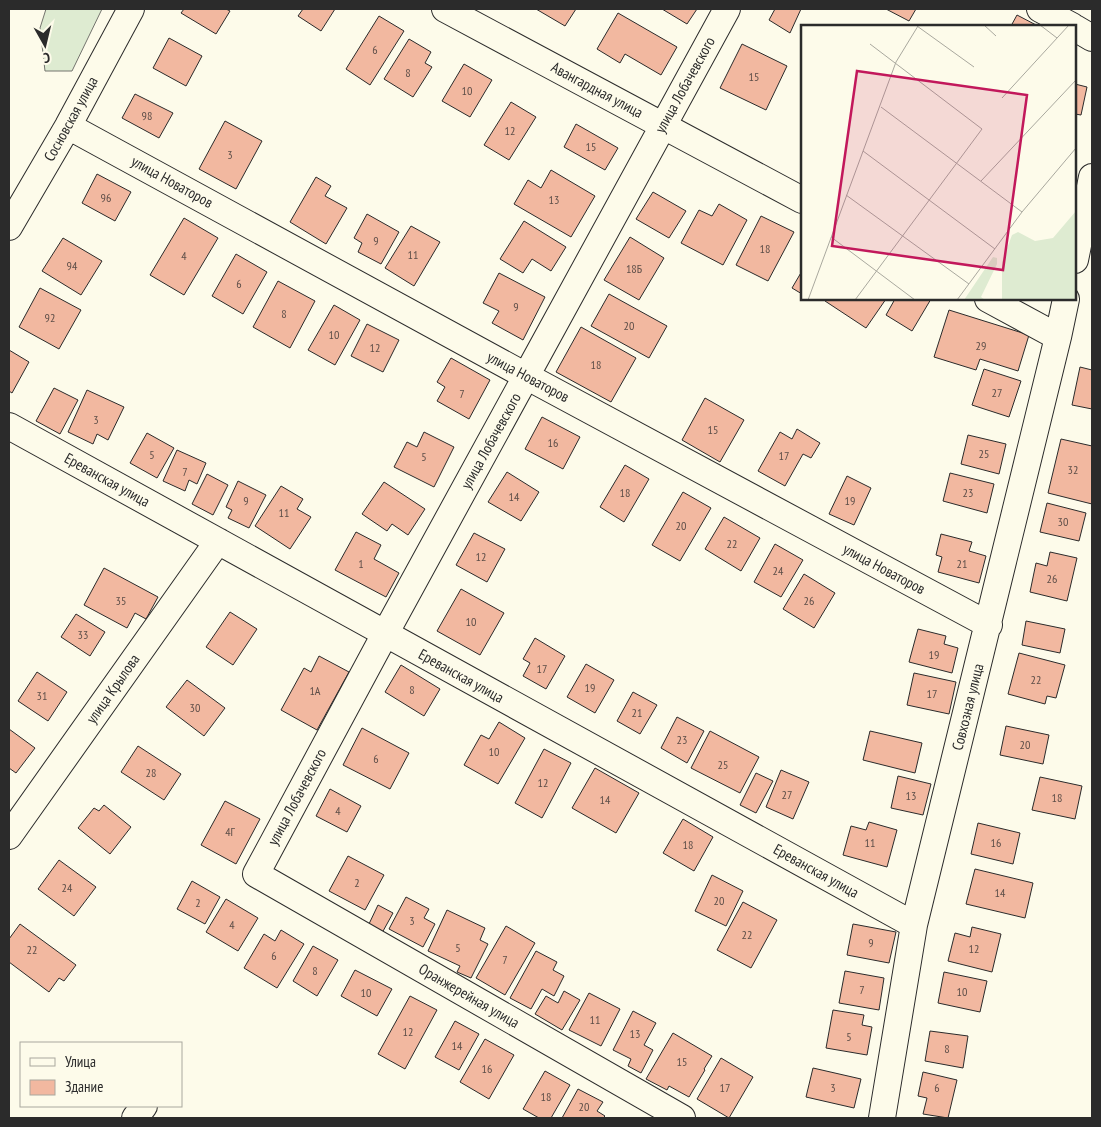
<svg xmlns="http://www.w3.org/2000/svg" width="1101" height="1127" font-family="'PT Sans Narrow',sans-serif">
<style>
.green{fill:#deebd1;stroke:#74746e}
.building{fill:#f2b8a0;stroke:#2b2b2b}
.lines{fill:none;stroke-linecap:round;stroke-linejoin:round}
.minor-casing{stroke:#2b2b2b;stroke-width:28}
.minor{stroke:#fdfbea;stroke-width:26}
.labels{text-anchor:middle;stroke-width:4;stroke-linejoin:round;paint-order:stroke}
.number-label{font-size:12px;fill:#5d4e48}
.street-label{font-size:15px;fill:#2b2b2b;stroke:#fdfbea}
.inset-road{fill:none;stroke:#a9a89e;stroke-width:1}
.view{fill:#c2185b;fill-opacity:0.15;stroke:#c2185b;stroke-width:2.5}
.inset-edge{fill:none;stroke:#2b2b2b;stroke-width:2.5}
</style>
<rect width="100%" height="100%" fill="#fdfbea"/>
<path class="green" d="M46,9H102L72,71H45L40,28Z"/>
<path class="building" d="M184,9H226L230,11L216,34L181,13Z
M303,9H335L321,31L298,16Z
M536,9H576L565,26Z
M662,9H697L687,24Z
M775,9H801L790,33L769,20Z
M886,9H916L909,21Z
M618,13L677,47L661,75L625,54L620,63L597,49Z
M1017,15L1038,26H1011Z
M379,16L404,31L370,85L346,69Z
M169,38L202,56L186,86L153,68Z
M409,39L431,52L425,63L432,67L413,97L384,79Z
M742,44L787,66L766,110L720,88Z
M464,64L492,80L470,117L442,101Z
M1075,84L1087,87L1081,115L1075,114Z
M135,94L173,113L159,138L122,118Z
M511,102L536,117L509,160L484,145Z
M225,121L262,141L236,189L199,169Z
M576,124L618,148L605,170L564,147Z
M551,170L595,196L571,237L514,204L528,180L541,188Z
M97,174L131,192L115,221L82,203Z
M316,177L331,186L325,196L347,208L326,244L290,222Z
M653,192L686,211L669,238L636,219Z
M719,204L747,220L723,265L681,243L699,210L712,216Z
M367,214L399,232L381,264L358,252L362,243L354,238Z
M761,216L794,232L768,281L736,265Z
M184,218L218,238L184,295L150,275Z
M524,221L566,247L551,271L532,259L523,273L500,259Z
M411,226L440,242L414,286L385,268Z
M630,237L664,258L639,300L604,280Z
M63,238L102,261L81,295L42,271Z
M236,254L267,272L243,314L212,296Z
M802,271V294L792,288Z
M499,273L545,297L523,340L492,323L499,311L483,303Z
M278,281L315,301L290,348L253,327Z
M40,288L81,310L59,349L19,327Z
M609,294L667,326L649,358L591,326Z
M827,299H886L866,328L825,301Z
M895,299H931L912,331L886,315Z
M334,305L360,320L335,365L308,350Z
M949,310L1029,335L1018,371L980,359L976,370L934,357Z
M367,324L399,340L383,372L351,356Z
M581,327L636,358L611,402L556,372Z
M9,350L29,362L12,393L9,391Z
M451,358L490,380L469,419L437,401L445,387L437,382Z
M1080,367L1092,370V409L1072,405Z
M984,369L1021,381L1009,417L972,405Z
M54,388L78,400L60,434L36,421Z
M87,390L124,407L108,440L97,434L93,444L68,432Z
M705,398L744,420L720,462L682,440Z
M542,417L580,437L563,469L525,449Z
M797,429L820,443L811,458L803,454L785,486L758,471L780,432L792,439Z
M424,432L454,447L434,487L394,467L407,442L417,447Z
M147,433L174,448L157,478L130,463Z
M968,435L1006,444L999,474L961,464Z
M1061,439L1092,446V504L1048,493Z
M177,450L206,463L197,484L189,480L185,491L163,481Z
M625,465L649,479L624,522L600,507Z
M507,472L539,492L521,521L488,502Z
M950,473L994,484L987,513L943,501Z
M207,474L228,485L213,515L192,504Z
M847,476L871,488L854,525L829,514Z
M238,481L266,495L249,528L228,518L232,510L226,507Z
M384,482L425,509L408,535L392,524L387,531L362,514Z
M281,486L303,499L297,509L311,517L290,549L255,526Z
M683,492L711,508L680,561L652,545Z
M1047,503L1086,513L1079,541L1040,532Z
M724,517L760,538L741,571L705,549Z
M356,532L381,545L374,559L399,573L386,597L335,570Z
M474,533L505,549L487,582L456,565Z
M941,534L972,542L969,551L986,556L979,583L938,572L942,557L936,555Z
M775,544L803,560L781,597L754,582Z
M1050,552L1077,558L1067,601L1030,592L1036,563L1047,566Z
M104,568L158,597L146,619L135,613L127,628L84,605Z
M804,574L835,593L814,628L783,609Z
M461,589L504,613L480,655L437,631Z
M230,612L257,629L233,665L206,647Z
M76,614L105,632L90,656L61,637Z
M1026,621L1065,629L1060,653L1022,645Z
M918,629L946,636L944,644L958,648L952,673L909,662Z
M535,638L565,656L546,689L523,676L530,663L523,659Z
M1019,653L1065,665L1056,698L1047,696L1045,704L1008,694Z
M319,656L349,672L317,730L281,710L304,668L311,672Z
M586,664L614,680L595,713L567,697Z
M401,665L440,689L424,716L385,692Z
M37,672L67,692L48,721L18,701Z
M914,673L956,682L949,714L907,705Z
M187,680L225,708L204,736L166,707Z
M633,692L657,705L640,734L617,721Z
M677,717L704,731L687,763L661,748Z
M499,722L525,738L498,784L464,765L481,735L489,739Z
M1006,726L1049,735L1043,764L1000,755Z
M362,728L409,753L390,789L343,765Z
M9,729L35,748L16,773L9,768Z
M710,731L759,757L740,793L691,768Z
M870,731L922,743L915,773L863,760Z
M138,746L181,774L164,800L121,772Z
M544,749L571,763L542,818L515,803Z
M595,768L639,793L616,833L572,808Z
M781,770L809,782L793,819L766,807Z
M756,773L773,781L756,813L740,805Z
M898,776L931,784L923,815L891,808Z
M1040,777L1082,786L1075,819L1032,810Z
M330,789L361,806L347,832L316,816Z
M225,801L260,819L236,864L201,845Z
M104,805L131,827L110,854L78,828L94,808L99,811Z
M683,819L713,837L694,871L663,853Z
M869,822L897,830L887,867L843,855L851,826L866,830Z
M978,823L1020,833L1013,864L971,854Z
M348,856L384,875L365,910L329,891Z
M59,860L96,887L74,916L38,889Z
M975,869L1033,883L1025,918L966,904Z
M712,875L743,891L726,926L695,911Z
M192,881L220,897L205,924L177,909Z
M406,897L429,909L424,918L435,924L423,947L389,929Z
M226,899L258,918L238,951L206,932Z
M743,902L777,920L751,968L717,950Z
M378,905L393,913L382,933L368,926Z
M447,910L485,928L480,940L488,944L471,978L457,972L460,966L428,951Z
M20,924L76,965L64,981L59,978L49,992L9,962V939Z
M853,924L896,932L889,963L847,955Z
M506,926L535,943L505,995L476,978Z
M972,927L1001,934L992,972L948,961L955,933L970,937Z
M281,930L304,944L277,988L244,968L264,934L275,941Z
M313,946L338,960L317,996L293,981Z
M536,951L557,962L553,970L564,976L554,996L542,989L531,1009L510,998Z
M355,970L392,989L377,1016L341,996Z
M845,971L884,978L879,1010L839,1003Z
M944,972L987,981L980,1012L938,1003Z
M564,991L580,1000L562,1030L535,1014L546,996L558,1003Z
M589,993L620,1009L601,1046L569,1030Z
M410,996L437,1010L405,1069L378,1054Z
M833,1010L864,1015L862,1025L872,1027L867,1055L826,1048Z
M633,1011L656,1023L644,1045L653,1050L641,1073L628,1066L631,1059L613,1050Z
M455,1021L479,1034L459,1070L435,1057Z
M930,1031L968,1036L963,1068L925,1061Z
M673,1033L712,1056L704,1069L705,1070L689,1097L669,1086L667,1090L646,1079Z
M485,1039L514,1055L489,1099L460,1082Z
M721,1058L753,1077L729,1118L697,1099Z
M813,1068L861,1079L854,1108L806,1097Z
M545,1071L570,1085L551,1118H539L523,1109Z
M923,1072L957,1080L948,1118L923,1114L927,1098L918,1096Z
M578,1089L603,1102L597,1111L605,1116L603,1118H562Z"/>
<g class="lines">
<g class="minor-casing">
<path id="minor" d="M445,9L802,200
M1040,9L1072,26
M1075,28L1092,38
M68,126L526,376L989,625
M9,227L68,126L131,9
M1075,260L1092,177
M988,299L1058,337
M9,426L914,925
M9,836L218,541
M135,1118L144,1106
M682,1118L256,874L385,634L727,9
M882,1118L914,925L1058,337L1066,299"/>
</g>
<use href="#minor" class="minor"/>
</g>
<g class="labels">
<g class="number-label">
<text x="375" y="54">6</text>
<text x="408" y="77">8</text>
<text x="754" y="81">15</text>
<text x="467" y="95">10</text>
<text x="147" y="120">98</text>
<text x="510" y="135">12</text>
<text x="591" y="151">15</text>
<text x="230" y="159">3</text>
<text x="106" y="202">96</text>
<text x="554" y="204">13</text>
<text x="376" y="245">9</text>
<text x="765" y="253">18</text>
<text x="413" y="259">11</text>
<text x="184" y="260">4</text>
<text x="72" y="270">94</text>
<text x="634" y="273">18Б</text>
<text x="239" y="288">6</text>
<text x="516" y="311">9</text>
<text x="284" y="318">8</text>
<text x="50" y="322">92</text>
<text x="629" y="330">20</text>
<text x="334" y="339">10</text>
<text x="981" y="350">29</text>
<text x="375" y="352">12</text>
<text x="596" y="369">18</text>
<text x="997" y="397">27</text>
<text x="462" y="398">7</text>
<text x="96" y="424">3</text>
<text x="713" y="434">15</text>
<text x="553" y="447">16</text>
<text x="984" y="458">25</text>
<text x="152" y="459">5</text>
<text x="784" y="460">17</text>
<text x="424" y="461">5</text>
<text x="1073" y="474">32</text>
<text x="185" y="476">7</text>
<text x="625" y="497">18</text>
<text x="968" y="497">23</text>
<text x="514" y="501">14</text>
<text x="246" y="505">9</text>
<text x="850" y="505">19</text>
<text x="284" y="517">11</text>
<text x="1063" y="526">30</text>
<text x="681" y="530">20</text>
<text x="732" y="548">22</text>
<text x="481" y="561">12</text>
<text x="361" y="568">1</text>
<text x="962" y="568">21</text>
<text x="778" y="575">24</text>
<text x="1052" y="583">26</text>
<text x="121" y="605">35</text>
<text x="809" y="605">26</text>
<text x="471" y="626">10</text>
<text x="83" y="639">33</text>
<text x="934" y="659">19</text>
<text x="542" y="673">17</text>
<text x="1036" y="684">22</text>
<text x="590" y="692">19</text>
<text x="412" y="694">8</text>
<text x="315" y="695">1А</text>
<text x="932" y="698">17</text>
<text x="42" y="700">31</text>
<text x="195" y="712">30</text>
<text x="637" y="717">21</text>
<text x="682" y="744">23</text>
<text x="1025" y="749">20</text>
<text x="494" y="756">10</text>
<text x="376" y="763">6</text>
<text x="723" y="769">25</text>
<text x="151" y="777">28</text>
<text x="543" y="787">12</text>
<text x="787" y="799">27</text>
<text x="911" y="800">13</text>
<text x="1057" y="802">18</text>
<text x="605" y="804">14</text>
<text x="338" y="815">4</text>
<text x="230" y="836">4Г</text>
<text x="870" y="847">11</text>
<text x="996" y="847">16</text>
<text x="688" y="849">18</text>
<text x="357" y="887">2</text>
<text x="67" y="892">24</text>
<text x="1000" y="897">14</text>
<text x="719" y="905">20</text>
<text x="198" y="907">2</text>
<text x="412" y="925">3</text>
<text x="232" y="929">4</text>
<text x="747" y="939">22</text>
<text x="871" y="947">9</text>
<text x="458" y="952">5</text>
<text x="974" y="953">12</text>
<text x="32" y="954">22</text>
<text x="274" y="960">6</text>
<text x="505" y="964">7</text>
<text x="315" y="975">8</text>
<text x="862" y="994">7</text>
<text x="962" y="996">10</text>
<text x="366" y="997">10</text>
<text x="595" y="1024">11</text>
<text x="408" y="1036">12</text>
<text x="635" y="1038">13</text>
<text x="849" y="1041">5</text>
<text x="457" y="1050">14</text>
<text x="947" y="1053">8</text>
<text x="682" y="1066">15</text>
<text x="487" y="1073">16</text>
<text x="725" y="1092">17</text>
<text x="833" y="1092">3</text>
<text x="937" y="1092">6</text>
<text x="546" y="1101">18</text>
<text x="584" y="1111">20</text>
</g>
<g class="street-label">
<text transform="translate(685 85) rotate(-61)" y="5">улица Лобачевского</text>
<text transform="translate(597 90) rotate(28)" y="5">Авангардная улица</text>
<text transform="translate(71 119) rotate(-61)" y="5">Сосновская улица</text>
<text transform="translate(172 182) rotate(29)" y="5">улица Новаторов</text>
<text transform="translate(528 377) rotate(28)" y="5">улица Новаторов</text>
<text transform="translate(491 441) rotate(-61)" y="5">улица Лобачевского</text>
<text transform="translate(107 480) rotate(29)" y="5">Ереванская улица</text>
<text transform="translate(884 569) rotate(28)" y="5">улица Новаторов</text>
<text transform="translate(461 676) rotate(29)" y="5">Ереванская улица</text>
<text transform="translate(113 689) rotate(-55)" y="5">улица Крылова</text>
<text transform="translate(968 707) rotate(-76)" y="5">Совхозная улица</text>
<text transform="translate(297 797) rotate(-62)" y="5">улица Лобачевского</text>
<text transform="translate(816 871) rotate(29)" y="5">Ереванская улица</text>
<text transform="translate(469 996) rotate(30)" y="5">Оранжерейная улица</text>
</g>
</g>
<g transform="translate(801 25)">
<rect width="275" height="275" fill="#fdfbea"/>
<path d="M275,186V275H201V237L211,210L217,207L234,216L252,213ZM192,232L196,233V239L180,272L184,275H163Z" fill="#deebd1"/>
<path class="inset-road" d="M183,0L195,11M239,0L256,13M116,1L173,42M201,73L268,0M80,82L221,187M62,126L194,224M180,156L275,55M45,170L168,259M30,212L114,275M7,275L95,37L117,1M54,275L181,104L69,19M156,275L221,187L275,123"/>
<path class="view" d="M56,46L226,70L202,245L31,221Z"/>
<rect width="275" height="275" class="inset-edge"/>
</g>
<rect width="1101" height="1127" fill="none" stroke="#2b2b2b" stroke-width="20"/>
<rect x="20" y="1042" width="162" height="65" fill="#fdfbea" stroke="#a9a89e"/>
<rect x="30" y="1058" width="25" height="8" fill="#fdfbea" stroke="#a9a89e"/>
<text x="65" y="1067" font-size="15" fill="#2b2b2b">Улица</text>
<rect x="30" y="1080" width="25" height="15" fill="#f2b8a0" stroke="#a9a89e"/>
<text x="65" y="1092" font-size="15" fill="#2b2b2b">Здание</text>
<g transform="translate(45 45) rotate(172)" stroke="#fdfbea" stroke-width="4" paint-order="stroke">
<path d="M0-4L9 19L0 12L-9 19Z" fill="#2b2b2b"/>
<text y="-8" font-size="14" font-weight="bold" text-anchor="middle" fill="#2b2b2b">С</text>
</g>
</svg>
